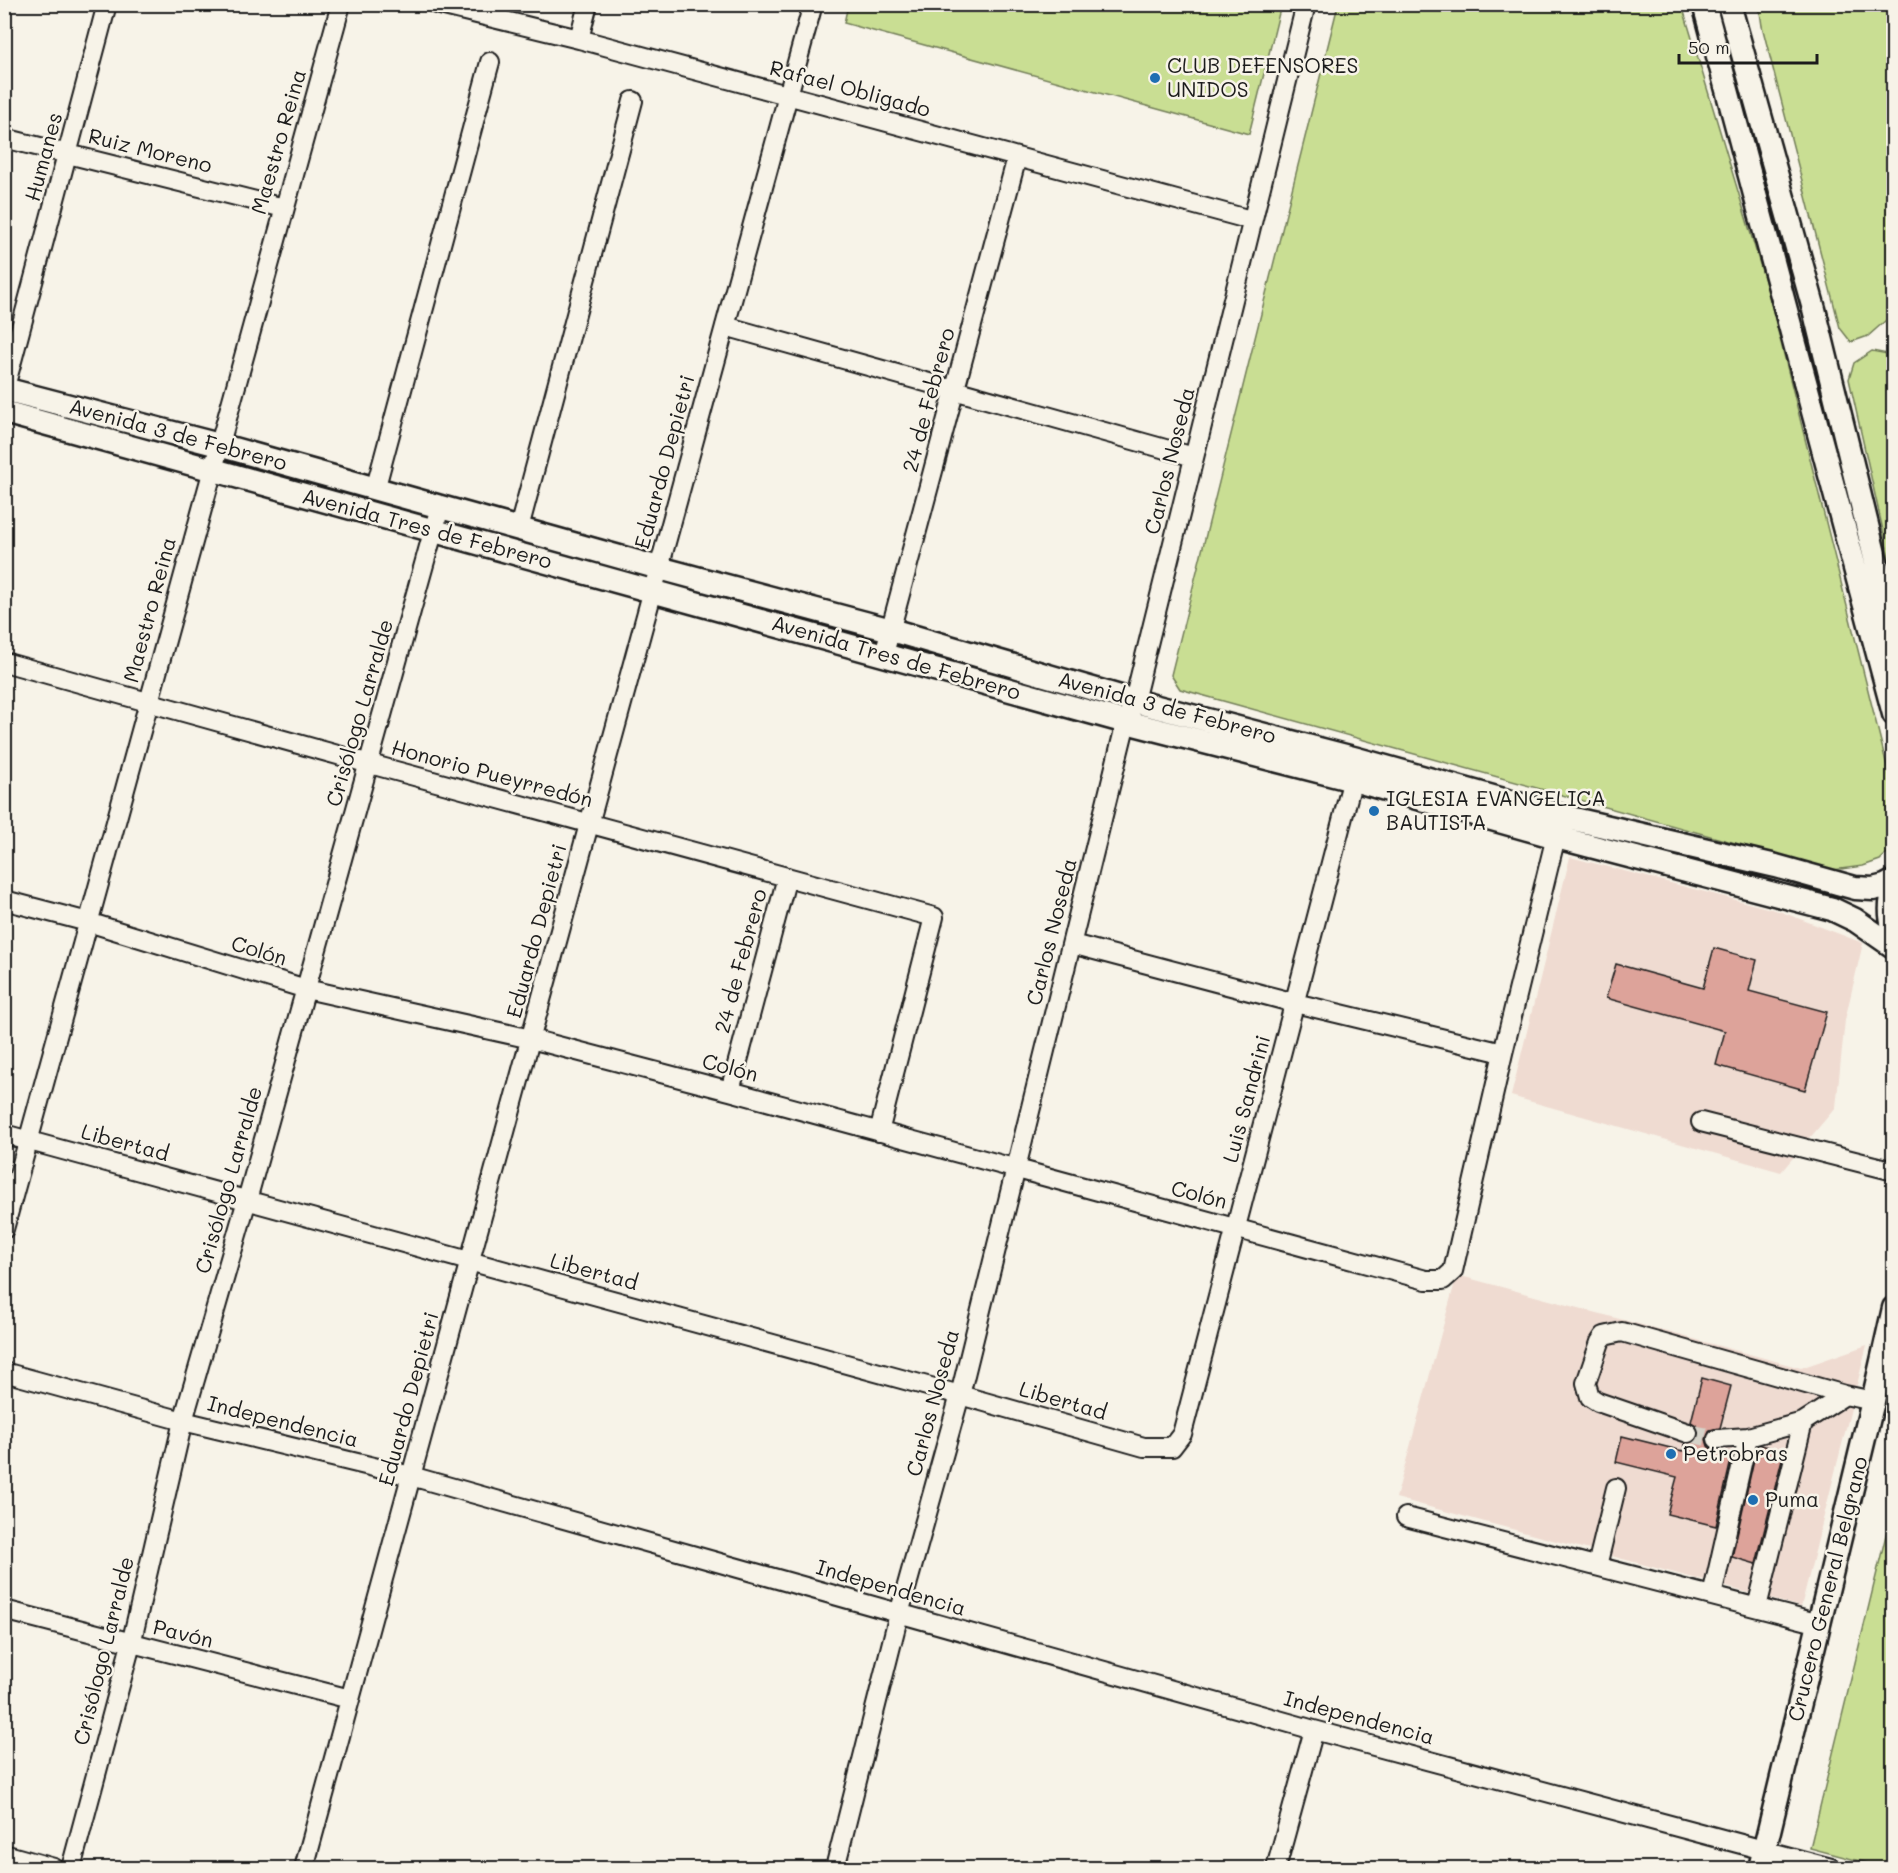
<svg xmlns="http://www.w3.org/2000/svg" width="1898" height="1873" font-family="Mali,sans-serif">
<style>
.built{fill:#efdbd1}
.green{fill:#c9de93;stroke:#727d58;stroke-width:1.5}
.building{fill:#dda39a;stroke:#1c1c1c;stroke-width:1.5}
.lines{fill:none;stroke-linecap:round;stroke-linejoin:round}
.minor-tunnel{stroke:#d6d3c9;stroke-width:18;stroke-dasharray:18 9;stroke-linecap:butt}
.minor-casing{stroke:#1c1c1c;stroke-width:22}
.major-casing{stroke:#1c1c1c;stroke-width:27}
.minor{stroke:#f7f3e8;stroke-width:18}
.major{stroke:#f7f3e8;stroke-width:22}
.poi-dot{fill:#1f6fb2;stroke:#f7f3e8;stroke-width:2}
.labels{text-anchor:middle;stroke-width:5;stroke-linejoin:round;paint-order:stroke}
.poi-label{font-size:21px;fill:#1c1c1c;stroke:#f7f3e8;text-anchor:start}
.street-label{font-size:21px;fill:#1c1c1c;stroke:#f7f3e8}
</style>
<rect width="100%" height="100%" fill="#f7f3e8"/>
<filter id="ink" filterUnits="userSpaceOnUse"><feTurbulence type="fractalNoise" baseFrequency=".0167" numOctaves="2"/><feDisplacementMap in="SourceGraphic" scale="12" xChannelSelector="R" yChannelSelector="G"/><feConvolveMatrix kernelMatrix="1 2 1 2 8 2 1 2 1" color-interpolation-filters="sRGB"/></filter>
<g filter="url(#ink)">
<path class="built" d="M1570,857L1779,911L1863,943L1845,1020L1836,1107L1781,1172L1511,1096Z
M1457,1275L1801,1368L1867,1345L1801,1607L1396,1498Z"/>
<path class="green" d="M848,5L1281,4V5L1249,134L844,23Z
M1338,5H1682L1768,291L1892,786L1894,823L1892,848L1880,860L1863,866L1833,870L1180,689L1171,675Z
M1759,5H1893V314L1868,336L1851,342L1840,328L1762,26Z
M1872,351L1893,355V575L1849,379L1854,363Z
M1893,1506L1894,1868H1886L1810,1848Z"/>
<path class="building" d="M1714,948L1757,960L1749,991L1827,1012L1805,1090L1716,1065L1725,1031L1606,998L1616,964L1703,988Z
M1702,1378L1731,1386L1720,1428L1710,1430L1706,1439L1708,1446L1714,1451L1732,1456L1716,1526L1667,1514L1677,1477L1616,1462L1622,1436L1683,1451L1685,1444L1696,1441L1699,1430L1696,1425L1691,1422Z
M1761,1445L1784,1451L1756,1564L1732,1557L1757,1446Z"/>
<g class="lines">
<path class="minor-tunnel" d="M1688,1433L1717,1439"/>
<g class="minor-casing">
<path id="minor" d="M436,4L579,39L1251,220
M579,39L588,4
M4,138L284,208
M725,326L1194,457
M4,391L107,4
M375,490L490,62
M519,528L633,101
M884,654L1017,157
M4,662L370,764L934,917L879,1132
M4,900L88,922L306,989L531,1039L730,1091L1426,1280H1443L1453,1271L1503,1053L1559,824
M1072,944L1295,1003L1503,1053
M730,1091L787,877
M1701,1122L1894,1171
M4,1134L960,1395L1144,1447H1172L1182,1434L1356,767
M4,1229L341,4
M4,1372L183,1421L411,1476L1314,1730L1831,1868
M1688,1433L1598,1402L1590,1397L1586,1383L1600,1342L1604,1336L1622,1332L1845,1395L1873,1401
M1717,1439L1748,1437
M1406,1517L1820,1624
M1597,1566L1616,1488
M1712,1596L1748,1437L1803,1422L1845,1395
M1757,1607L1803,1422
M4,1610L350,1699
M4,1854L54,1868
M71,1868L131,1644L183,1421L247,1200L440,507
M304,1868L813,4
M835,1868L899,1614L960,1395L1126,722L1134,701L1306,4
M1276,1868L1314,1730"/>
</g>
<g class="major-casing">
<path id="major" d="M1704,4L1894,714
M1729,4L1814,309L1894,635
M4,389L219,445L659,568L891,630L1134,701L1357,759L1561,816L1776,866L1855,888L1873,889L1885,886L1894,881
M4,412L1126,722L1353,780L1556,837L1832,909L1855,920L1894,947
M1894,890C1889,904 1890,917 1894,931
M1760,1868L1873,1401L1894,1308"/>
</g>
<use href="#minor" class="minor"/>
<use href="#major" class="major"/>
</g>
</g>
<g class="poi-dot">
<circle cx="1155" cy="78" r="6"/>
<circle cx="1374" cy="811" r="6"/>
<circle cx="1671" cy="1454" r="6"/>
<circle cx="1753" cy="1500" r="6"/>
</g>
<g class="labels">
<g class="poi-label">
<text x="1167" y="73">CLUB DEFENSORES<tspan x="1167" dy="24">UNIDOS</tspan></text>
<text x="1386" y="806">IGLESIA EVANGELICA<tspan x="1386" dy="24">BAUTISTA</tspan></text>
<text x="1683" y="1461">Petrobras</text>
<text x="1765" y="1507">Puma</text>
</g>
<g class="street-label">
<text transform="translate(850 89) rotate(15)" y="7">Rafael Obligado</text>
<text transform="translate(279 142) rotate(-74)" y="7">Maestro Reina</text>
<text transform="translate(150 151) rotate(14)" y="7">Ruiz Moreno</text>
<text transform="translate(44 157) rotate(-75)" y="7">Humanes</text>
<text transform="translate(929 400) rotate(-75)" y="7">24 de Febrero</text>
<text transform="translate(178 435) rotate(15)" y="7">Avenida 3 de Febrero</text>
<text transform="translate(1170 461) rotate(-76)" y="7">Carlos Noseda</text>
<text transform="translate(665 462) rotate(-75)" y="7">Eduardo Depietri</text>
<text transform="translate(427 529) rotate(15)" y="7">Avenida Tres de Febrero</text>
<text transform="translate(150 610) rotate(-75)" y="7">Maestro Reina</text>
<text transform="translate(896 658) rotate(16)" y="7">Avenida Tres de Febrero</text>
<text transform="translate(1167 708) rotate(15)" y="7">Avenida 3 de Febrero</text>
<text transform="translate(360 713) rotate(-74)" y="7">Crisólogo Larralde</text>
<text transform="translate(492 774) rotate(15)" y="7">Honorio Pueyrredón</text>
<text transform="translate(537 931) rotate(-75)" y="7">Eduardo Depietri</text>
<text transform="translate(1052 932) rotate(-76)" y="7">Carlos Noseda</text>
<text transform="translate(259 951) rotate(17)" y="7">Colón</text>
<text transform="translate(741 961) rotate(-75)" y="7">24 de Febrero</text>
<text transform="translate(730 1068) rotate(15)" y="7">Colón</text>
<text transform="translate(1247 1099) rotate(-75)" y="7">Luis Sandrini</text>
<text transform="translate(125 1143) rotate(15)" y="7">Libertad</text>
<text transform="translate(229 1180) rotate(-74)" y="7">Crisólogo Larralde</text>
<text transform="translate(1199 1195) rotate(15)" y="7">Colón</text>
<text transform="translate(594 1272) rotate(15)" y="7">Libertad</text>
<text transform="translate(409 1399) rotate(-75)" y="7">Eduardo Depietri</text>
<text transform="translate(1063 1401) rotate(16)" y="7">Libertad</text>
<text transform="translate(933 1403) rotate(-75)" y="7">Carlos Noseda</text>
<text transform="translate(283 1422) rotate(14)" y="7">Independencia</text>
<text transform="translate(891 1588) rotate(16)" y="7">Independencia</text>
<text transform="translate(1828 1589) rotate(-76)" y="7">Crucero General Belgrano</text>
<text transform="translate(183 1634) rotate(14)" y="7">Pavón</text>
<text transform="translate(104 1651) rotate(-76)" y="7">Crisólogo Larralde</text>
<text transform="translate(1359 1718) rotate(15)" y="7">Independencia</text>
</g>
</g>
<rect width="1898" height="1873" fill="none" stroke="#f7f3e8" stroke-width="24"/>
<rect x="12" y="12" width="1874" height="1849" fill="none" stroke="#1c1c1c" stroke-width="2" filter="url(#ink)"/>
<path d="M1679 54v9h138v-9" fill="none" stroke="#1c1c1c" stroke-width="3"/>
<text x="1688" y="54" font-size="18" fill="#1c1c1c" stroke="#f7f3e8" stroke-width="4.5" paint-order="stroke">50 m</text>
</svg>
